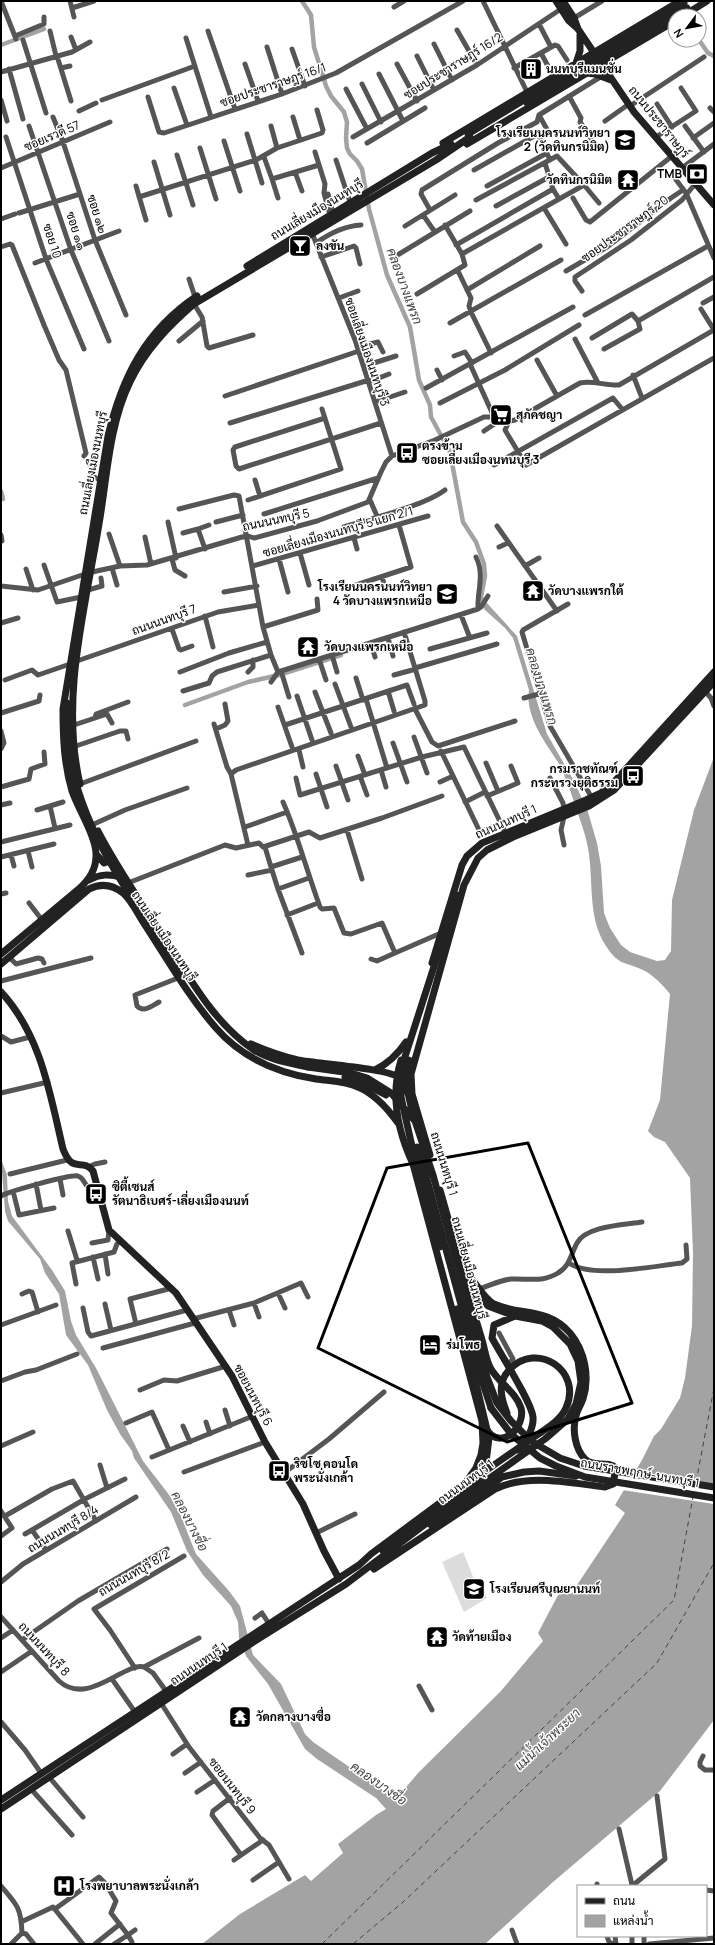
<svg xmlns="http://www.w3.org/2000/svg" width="715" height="1945" font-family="Manrope,Sarabun,sans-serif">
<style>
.green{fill:#dcdcdc}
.water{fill:#a3a3a3}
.pier{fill:#fff}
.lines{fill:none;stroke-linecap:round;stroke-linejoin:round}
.canal{stroke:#a3a3a3;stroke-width:4.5}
.ferry{stroke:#444;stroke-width:1;stroke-dasharray:5 4;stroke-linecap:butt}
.street{stroke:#555;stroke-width:5}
.secondary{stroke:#222;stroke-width:7}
.secondary-bridge{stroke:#222;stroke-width:7}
.marked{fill:none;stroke:#000;stroke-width:3;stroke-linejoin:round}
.labels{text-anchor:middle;stroke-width:3;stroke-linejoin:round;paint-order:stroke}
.street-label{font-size:12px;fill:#000;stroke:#fff}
.poi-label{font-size:12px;font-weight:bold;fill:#000;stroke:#fff;text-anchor:start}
.water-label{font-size:13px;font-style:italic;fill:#444;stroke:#fff}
</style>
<rect width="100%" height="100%" fill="#fff"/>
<path class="green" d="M463,1552L476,1584L487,1598L464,1612L442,1562Z"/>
<path class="water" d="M486,602L517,636L547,734L574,781L588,812L597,843L601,866L604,913L610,928L621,945L630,952L657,961L665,960L671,951L672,900L694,810L714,757V1720L660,1791L553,1882L485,1944H202L240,1914L305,1875L311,1881L343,1853L338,1844L376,1815L386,1809L376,1798L317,1759L305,1749L268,1684L246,1656L239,1638L238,1622L231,1606L203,1575L187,1551L171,1512L134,1458L132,1451L120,1434L107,1410L88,1365L66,1335L59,1294L45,1273L40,1259L8,1221L5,1211L1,1159L7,1175L8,1201L12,1216L52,1270L65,1291L71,1321L76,1335L96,1368L143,1461L170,1496L180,1514L196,1554L229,1591L240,1606L253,1655L281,1684L305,1734L313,1742L396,1799L419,1772L500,1692L543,1641L538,1633L557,1597L563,1590L571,1594L625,1513L615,1505L642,1460L654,1436L661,1429L680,1398L685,1378L692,1326L693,1253L690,1178L665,1142L654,1137L648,1131L660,1100L670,994C663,985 653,975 643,970C624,961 619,966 606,946C587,917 594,881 588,848C585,831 578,815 573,799C569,787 564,773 558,762C545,742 525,716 529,690L513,638L505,628L485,610L483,607Z"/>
<path class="pier" d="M633,1471L714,1484V1504L622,1490Z"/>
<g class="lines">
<path class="canal" d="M302,1L311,15L314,47L326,86L331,96L344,112L347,122L346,138L347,148L350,154L357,161L362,169L369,209L387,275L410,327L419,380L430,405L431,417L450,452L463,522L476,542L484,564L485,576L481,597L485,605
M699,40L708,53L714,56
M1,45L44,29
M1,491L3,499
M185,705L248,682L279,675L341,655"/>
<path class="ferry" d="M696,1482L714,1388
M322,1944L674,1600L693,1497
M353,1944L402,1903L657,1663L714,1563"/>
<path class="street" d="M1,1L16,39
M70,1L74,17
M483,1L527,92
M394,7L404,1
M72,8L94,1
M574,18L602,1
M539,24L551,47
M457,30L477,65
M50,31L56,56
M208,31L235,109
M15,36L44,24V17
M71,37L76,50
M186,38L211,117
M23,40L46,113
M434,44L452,80
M267,47L282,94
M292,49L305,86
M541,53L549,68
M57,56L71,101
M417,56L434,90
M245,64L258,101
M397,64L417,101
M61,68L70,66
M514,68L555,45L558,46L567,60
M9,69L23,119
M1,72L72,52L90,42
M379,74L403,121
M362,84L381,122
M174,88L187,125
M346,89L367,129
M569,96L581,118L580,122L597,147
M148,97L159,132L164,133L282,94L336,73L463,1
M1,100L7,121
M102,100L195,66
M657,104L672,127
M630,106L704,57
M710,108L714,112
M79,111L96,103
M539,115L549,133
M53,117L63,142L95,240L126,315
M293,117L300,140
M605,121L629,104
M29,126L71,250L109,341
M271,126L277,148
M685,126L704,152
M247,134L262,183
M6,137L46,259L84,349
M353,137L477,65L561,9
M656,137L696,111L681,88
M693,138L714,123
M224,141L240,191
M367,143L425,108
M200,148L216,199
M315,152L325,184L324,193L330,215
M177,155L193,205
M264,157L272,179L319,165
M336,160L350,202
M154,162L170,215
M545,163L553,189
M1,168L110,122
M682,168L714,144
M474,170L536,135L539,136L550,160
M295,172L302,191
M674,177L686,193L714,258
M272,179L278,198
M136,186L146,220
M487,186L547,153
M328,194L333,213
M139,197L256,160L277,148L322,133L323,130L317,110
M573,198L586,220L590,222L672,156
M476,200L557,156L584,185
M496,206L549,177
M544,208L566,244
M430,210L421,194L422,190L498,143L537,122L539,115L602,76
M19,213L80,194
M423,215L435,232
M1,219L15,214
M405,226L455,195
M312,233L355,340L392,456
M316,243C330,233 344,226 361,225
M456,245L553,189L559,199
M1,247L10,244L12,245L44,325L59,360L66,370L86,453L84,456
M462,254L584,185L599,203
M396,256L470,211
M321,257L354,246L356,248L360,264
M35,263L119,231
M458,271L471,298L469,306L471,312L491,353
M566,271L607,247L671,198L683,190
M189,279L195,297
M467,290L540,246
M582,291L575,281V277L631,240L682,200L695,184
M417,294L465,265L462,254L445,225
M339,298L358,291
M703,303L714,297
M194,304L202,317L207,346L209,348L253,335
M701,309L714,330
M585,315L708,246
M450,323L561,260
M592,338L632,314L638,321L714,277
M575,339L598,383
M179,341L203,321
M358,347L378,342L383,352
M604,349L640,329L638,321
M454,356L465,352L472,363
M537,360L557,396
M470,364L494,417
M364,366L396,356
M437,370L442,380
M633,375L642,398
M369,382L389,374
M426,388L573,307
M225,396L359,351
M375,402L405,392
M440,403L505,370L579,325
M325,418L235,447L233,450L236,466L239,469L381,423
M509,421L505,430L526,465L714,358
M230,423L369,380
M484,431L502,419
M89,462L93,476L101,481
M494,465L613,398L622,409
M255,480L260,496
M248,500L341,469L322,409
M370,500L377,516
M179,509L234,495L239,496L263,627L271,655L278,672
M264,514L378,478
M168,522L176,558
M216,522L243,515
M497,526L557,611
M344,527C372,518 424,506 445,490
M183,533L198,529
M109,534L120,566
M1,535L2,541
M145,537L151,564
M354,538L357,549
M499,547L508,543
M205,549L198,529L209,525
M300,553L309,585
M476,557C485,575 477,591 478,609
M172,559L175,570L185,576
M279,559L288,592
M44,565L57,602L81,597
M253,566L428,516
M525,566L539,558
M112,568L117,585
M26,569L33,590
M92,572L120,566L147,565L242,537L248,536L254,538L317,521L368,502L381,472L386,462L392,456L435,440L484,417H494L510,421L515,420L580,383C593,380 606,386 619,385L714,330
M382,577L385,587
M1,586L38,590L85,574
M350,587L411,567L399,525
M88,590L102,586L101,578
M224,592L257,586
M568,604L523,630L522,632L550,726L592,798
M461,615L470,638
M205,616L213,647
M1,623L18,618
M263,627L318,610L317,599
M172,629L179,649L181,650L192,646
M388,638L393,656
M371,643L375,657
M430,649L487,633
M332,655L337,672
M319,659L326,680
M77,661L218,612L259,605
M415,668L497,644
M281,671L289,697
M180,672L229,653L267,642
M248,672L253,667V660
M394,675L416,669
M356,678L363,700
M5,680L32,670L38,675L41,674L70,664
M271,682L278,672L478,609L481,607L488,596
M335,684L351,727
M704,690L711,698L714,706
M183,691L209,683L212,676L217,672L271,655
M388,691L394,711
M315,692L331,733
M297,696L312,740
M524,698L539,694
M366,699L387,768
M278,707L292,747
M415,709L432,742L438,746L515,721
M1,713L39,701L40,695
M95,718L96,714L128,702
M214,724L227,767L231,774L248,845
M285,725L407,685L414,704
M71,726L107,714L112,723
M216,729L225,725L228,721L225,704
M1,731L4,743L1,749
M414,737L427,773
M393,743L407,782
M73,747L120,731H126L128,739
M299,750L303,767
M441,751L480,832L492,827
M358,756L365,775
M486,763L498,791
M336,766L348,800
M381,770L386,787
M231,774L236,770L425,705V701L404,632
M316,774L327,807
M360,776L367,795
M296,778L300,795L422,757L464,747L506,834
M550,778L563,803L564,810
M440,782L453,776
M80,784L196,741
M1,787L29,779L31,769L45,764L44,752
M487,796L518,783L511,766
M283,802C298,836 307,872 320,907L322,909L334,908L344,933L351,934L382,923L395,953L441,933
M465,802L485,792
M1,805L10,803
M50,806L55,828
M37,810L63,802
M564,817L561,830L564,845
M94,824L125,810L187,788
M245,827L287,812
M347,830L362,879
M1,842L70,825
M265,847L271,867
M28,851L32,867
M11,855L14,866
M1,857L54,844
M302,857L271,867L277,886L278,889L309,878
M248,875L272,870
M128,883L225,845L236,848L259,843L263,847L309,832L320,838L382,818L442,796
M278,889L302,953
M1,894L6,893
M29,903L42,920
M287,915L318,903
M9,957L16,964L38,958L42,959L44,963
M371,959L377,961L395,953
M1,981L91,958
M159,1002C152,1006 144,1013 137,1006L135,995L178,978
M1,1036L11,1042L30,1037
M1,1093L48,1082
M88,1167L95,1164L105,1162
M10,1174L67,1160
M60,1179L63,1195
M36,1184L41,1210
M14,1195L19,1215L54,1208
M1,1196C10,1191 71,1174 78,1176C84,1178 84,1184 88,1187L97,1186
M68,1231L77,1260
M92,1243L108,1240L109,1230
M105,1254L108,1274
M93,1257L98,1279
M569,1263C592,1279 654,1266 682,1263L687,1259L686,1245
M76,1284L72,1263L114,1252L117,1244L121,1241
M479,1289C489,1286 500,1280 511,1279C528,1278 542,1283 558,1273C570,1266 571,1254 577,1243C586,1226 624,1225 642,1222
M278,1293L285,1308
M22,1294L29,1291L32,1292L38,1312
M254,1303L259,1317
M105,1304L111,1330
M83,1308L88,1332L91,1336L187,1310
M229,1310L234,1325
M193,1319L254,1303L301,1283L308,1297
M136,1324L130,1299L172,1288
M1,1325L56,1305
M499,1333L513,1359L507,1365
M103,1348L195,1323
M1,1381L25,1372L36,1370L77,1354
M140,1390L164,1380L177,1381L226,1366
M225,1410L230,1426
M206,1422L210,1434
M126,1423L152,1412L169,1450
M183,1426L190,1442
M1,1446L33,1432
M152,1457L253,1416
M100,1465L107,1488
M184,1472L265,1442
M284,1473L329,1439L384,1392
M1,1511L12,1528L1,1536
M5,1516L52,1489L73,1481L96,1521
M32,1530L46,1550
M316,1533L355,1514
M25,1534L85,1499L125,1479
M1,1582L23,1564L136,1497
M1,1617L59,1681C88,1707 124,1662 144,1667L199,1638
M255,1618L262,1613L269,1624
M1,1638L13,1630
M22,1640L78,1601L167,1549
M144,1667L153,1673L166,1691
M135,1668L110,1630L94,1609L184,1556
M1,1672L32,1651
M112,1679L135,1712
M419,1686L432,1710
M161,1703L189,1747L260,1838L269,1845L289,1879
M1,1722L25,1750L41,1773
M173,1754L187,1744
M703,1756L700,1762V1766L705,1770H714
M185,1773L201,1762
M49,1777L83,1817
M31,1789L72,1835
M197,1792L215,1780
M230,1798L213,1811L212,1815L241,1855
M619,1829L632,1885
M234,1860L263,1840
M253,1880L279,1862
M1,1886C17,1905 21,1907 22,1933L11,1944
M597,1886V1884
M632,1886L665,1859L657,1796
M706,1890L714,1891
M55,1909L99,1877L105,1883L116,1901L111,1913L128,1935L135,1930
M21,1922L53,1907L83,1944
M512,1930L517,1944
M22,1933L26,1934L34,1944
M607,1936L609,1942L614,1944
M615,1936L616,1944
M644,1936V1944
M95,1944L120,1924
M114,1944L128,1935L132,1942
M632,1944V1936
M649,1944L714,1938"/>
<path class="secondary" d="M556,1L569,21L578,29
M563,1L574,18L578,29L634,112L714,205
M683,16L707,1
M576,63L580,51V32
M586,73L595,74L611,80
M443,143L680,1
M467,144L675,21
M247,266L432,153L451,144
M80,784C60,698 85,610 99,524C107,478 109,425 130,382C145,350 168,327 194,304L436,160L470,137
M98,831C116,866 139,899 160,932C187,973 212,1022 254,1050C270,1060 290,1063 308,1067
M97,855L104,863L109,861V854
M89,880C100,874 109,874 121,877
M1,954L80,888C89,879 96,870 96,856C97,838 78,809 72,791C64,764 63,737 63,709L108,436C122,377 145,331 197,296
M432,963L462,865L467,856L482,843L586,800L601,793L614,782L714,672
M1,964L89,889C101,883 113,885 123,893C133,902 139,917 147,928C169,962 189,997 216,1028C242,1058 278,1073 316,1079C330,1081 346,1081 358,1087C375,1094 388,1109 398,1123
M1,992C41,1035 50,1094 63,1149C73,1175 82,1157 93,1171L109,1230L176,1293L232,1376L265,1442L303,1504L324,1551L339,1579
M251,1044C267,1051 281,1056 298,1060C317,1064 388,1068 400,1078
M375,1070C389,1063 398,1054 406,1042
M430,1155L412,1094L411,1074L464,885L478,858L487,850L513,837L589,806L614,790L714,682
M426,1176L481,1378L491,1408
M466,1284C470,1303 477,1322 482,1340C485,1350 486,1361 491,1369C499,1383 516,1392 521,1408C526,1427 501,1451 487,1430
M457,1309L469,1355
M515,1316L494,1325L492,1338C501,1355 531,1401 533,1417C534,1429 526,1441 519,1450
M481,1474L540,1433
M431,1525L502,1477L524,1472L539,1471L576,1476
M383,1551L421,1522
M374,1569L495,1489C528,1473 570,1483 605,1487L613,1484L616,1468C608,1460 592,1468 585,1459C575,1449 572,1430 576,1416C577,1410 581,1405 583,1399C590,1377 585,1351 570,1333C547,1307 520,1316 494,1304C481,1297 477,1281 465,1273
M1,1800L359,1565L371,1554L464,1485L476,1468L481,1455L483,1443L482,1421L413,1164C398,1132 390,1096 401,1060
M1,1809L258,1639L346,1584L436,1516L545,1439L568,1419L576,1404L581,1382L578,1361L570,1344L553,1327L542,1321L515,1316L488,1306L466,1282L440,1190"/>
<path class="secondary-bridge" d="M527,103L687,8
M468,134L684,3
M67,703C67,726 67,749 73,772C91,847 140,909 181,972
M409,1060C403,1079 409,1099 414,1117
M308,1067L351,1073L367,1078L391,1093L415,1121L433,1175L487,1377L497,1403L511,1421L531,1441L560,1458L584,1466L714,1487
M345,1077L359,1081L386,1095
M417,1147L426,1176
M440,1247L411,1142L401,1097L402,1066L457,895
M491,1408L512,1435L540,1458L556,1466L585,1477L714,1498
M507,1413C501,1398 497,1383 509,1370C537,1340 583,1371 566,1408C561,1419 550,1426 540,1433
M421,1522L473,1485L485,1470L489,1438L468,1350"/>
</g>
<path class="marked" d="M528,1143L632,1403L507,1442L318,1348L387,1168Z"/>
<defs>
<g id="building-square" transform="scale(1.15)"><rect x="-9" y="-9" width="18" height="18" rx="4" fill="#000" stroke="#fff"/><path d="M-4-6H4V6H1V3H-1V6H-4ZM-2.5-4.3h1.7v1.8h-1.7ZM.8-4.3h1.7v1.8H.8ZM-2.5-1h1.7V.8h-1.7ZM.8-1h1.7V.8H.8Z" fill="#fff"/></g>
<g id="school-square" transform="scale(1.15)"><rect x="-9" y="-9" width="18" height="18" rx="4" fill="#000" stroke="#fff"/><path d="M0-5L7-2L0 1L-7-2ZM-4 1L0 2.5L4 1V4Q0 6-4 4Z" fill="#fff"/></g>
<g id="bank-square" transform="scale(1.15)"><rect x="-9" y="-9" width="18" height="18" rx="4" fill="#000" stroke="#fff"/><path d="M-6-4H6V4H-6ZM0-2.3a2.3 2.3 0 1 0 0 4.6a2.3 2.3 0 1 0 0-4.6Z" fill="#fff"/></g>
<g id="temple-square" transform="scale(1.15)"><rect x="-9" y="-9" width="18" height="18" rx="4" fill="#000" stroke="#fff"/><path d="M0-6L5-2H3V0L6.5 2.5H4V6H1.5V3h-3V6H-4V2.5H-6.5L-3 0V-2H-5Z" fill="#fff"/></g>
<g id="bar-square" transform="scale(1.15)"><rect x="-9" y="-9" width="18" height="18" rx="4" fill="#000" stroke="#fff"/><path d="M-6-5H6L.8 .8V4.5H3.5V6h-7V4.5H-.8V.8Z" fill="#fff"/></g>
<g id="supermarket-square" transform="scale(1.15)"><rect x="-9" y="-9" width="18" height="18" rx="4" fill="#000" stroke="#fff"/><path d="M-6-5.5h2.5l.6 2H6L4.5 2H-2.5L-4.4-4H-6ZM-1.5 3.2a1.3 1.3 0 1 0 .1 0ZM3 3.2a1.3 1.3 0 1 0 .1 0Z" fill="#fff"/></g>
<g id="bus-square" transform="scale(1.15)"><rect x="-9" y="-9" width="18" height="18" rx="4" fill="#000" stroke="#fff"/><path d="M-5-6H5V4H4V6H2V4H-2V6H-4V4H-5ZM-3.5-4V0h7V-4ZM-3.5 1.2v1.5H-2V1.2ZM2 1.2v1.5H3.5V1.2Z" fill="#fff"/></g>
<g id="hotel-square" transform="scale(1.15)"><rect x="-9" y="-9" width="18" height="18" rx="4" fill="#000" stroke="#fff"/><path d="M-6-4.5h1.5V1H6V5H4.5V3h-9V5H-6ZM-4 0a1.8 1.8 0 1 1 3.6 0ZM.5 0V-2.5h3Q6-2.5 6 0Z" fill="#fff"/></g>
<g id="hospital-square" transform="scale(1.15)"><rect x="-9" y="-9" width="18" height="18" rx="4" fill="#000" stroke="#fff"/><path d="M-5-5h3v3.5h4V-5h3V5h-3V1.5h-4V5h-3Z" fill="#fff"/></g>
</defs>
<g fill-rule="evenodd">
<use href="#building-square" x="531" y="69"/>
<use href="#school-square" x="625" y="140"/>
<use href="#bank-square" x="697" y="174"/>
<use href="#temple-square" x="628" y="180"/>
<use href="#bar-square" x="300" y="246"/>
<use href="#supermarket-square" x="501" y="415"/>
<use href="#bus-square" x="407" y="453"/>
<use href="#temple-square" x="533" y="591"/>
<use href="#school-square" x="447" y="594"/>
<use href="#temple-square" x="308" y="647"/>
<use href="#bus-square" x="633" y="776"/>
<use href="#bus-square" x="96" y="1194"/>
<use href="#hotel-square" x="430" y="1345"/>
<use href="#bus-square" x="279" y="1471"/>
<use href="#school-square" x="474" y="1589"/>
<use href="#temple-square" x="437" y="1637"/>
<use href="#temple-square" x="240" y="1717"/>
<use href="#hospital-square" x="64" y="1886"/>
</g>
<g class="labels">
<g class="street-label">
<text transform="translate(453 66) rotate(-32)" y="4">ซอยประชาราษฎร์ 16/2</text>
<text transform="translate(273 85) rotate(-19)" y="4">ซอยประชาราษฎร์ 16/1</text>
<text transform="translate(659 122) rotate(51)" y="4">ถนนประชาราษฎร์</text>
<text transform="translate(52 136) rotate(-23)" y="4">ซอยเรวดี 57</text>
<text transform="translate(317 210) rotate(-31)" y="4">ถนนเลี่ยงเมืองนนทบุรี</text>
<text transform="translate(97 214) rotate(72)" y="4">ซอย ๑๒</text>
<text transform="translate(625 229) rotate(-36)" y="4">ซอยประชาราษฎร์ 20</text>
<text transform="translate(76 231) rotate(72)" y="4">ซอย ๑๑</text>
<text transform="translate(52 241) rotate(72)" y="4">ซอย 10</text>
<text transform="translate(367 352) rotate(71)" y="4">ซอยเลี่ยงเมืองนนทบุรี 3</text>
<text transform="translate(93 463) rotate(-79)" y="4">ถนนเลี่ยงเมืองนนทบุรี</text>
<text transform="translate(276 520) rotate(-12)" y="4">ถนนนนทบุรี 5</text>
<text transform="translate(338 532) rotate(-16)" y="4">ซอยเลี่ยงเมืองนนทบุรี 5 แยก 2/1</text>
<text transform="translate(164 620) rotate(-20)" y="4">ถนนนนทบุรี 7</text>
<text transform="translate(506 822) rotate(-24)" y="4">ถนนนนทบุรี 1</text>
<text transform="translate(164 936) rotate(56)" y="4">ถนนเลี่ยงเมืองนนทบุรี</text>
<text transform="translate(444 1164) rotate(73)" y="4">ถนนนนทบุรี 1</text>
<text transform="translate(469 1268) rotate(75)" y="4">ถนนเลี่ยงเมืองนนทบุรี</text>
<text transform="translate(253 1395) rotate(62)" y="4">ซอยนนทบุรี 6</text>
<text transform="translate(640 1473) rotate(10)" y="4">ถนนราชพฤกษ์-นนทบุรี 1</text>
<text transform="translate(466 1482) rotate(-36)" y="4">ถนนนนทบุรี 1</text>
<text transform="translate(63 1529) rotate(-31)" y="4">ถนนนนทบุรี 8/4</text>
<text transform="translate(134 1573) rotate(-30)" y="4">ถนนนนทบุรี 8/2</text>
<text transform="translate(44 1649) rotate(47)" y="4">ถนนนนทบุรี 8</text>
<text transform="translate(199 1664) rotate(-34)" y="4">ถนนนนทบุรี 1</text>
<text transform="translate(232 1786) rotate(52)" y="4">ซอยนนทบุรี 9</text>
</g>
<g class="poi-label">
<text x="546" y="73">นนทบุรีแมนชั่น</text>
<text x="610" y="137" text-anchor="end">โรงเรียนนครนนท์วิทยา<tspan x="610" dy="14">2 (วัดทินกรนิมิต)</tspan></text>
<text x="682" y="178" text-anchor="end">TMB</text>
<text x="612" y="184" text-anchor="end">วัดทินกรนิมิต</text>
<text x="316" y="250">ลงขัน</text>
<text x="516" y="419">สุภัคชญา</text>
<text x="422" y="450">ตรงข้าม<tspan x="422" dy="14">ซอยเลี่ยงเมืองนทนบุรี 3</tspan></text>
<text x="432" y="591" text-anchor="end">โรงเรียนนครนนท์วิทยา<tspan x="432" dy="14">4 วัดบางแพรกเหนือ</tspan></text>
<text x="548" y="595">วัดบางแพรกใต้</text>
<text x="324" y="651">วัดบางแพรกเหนือ</text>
<text x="618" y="773" text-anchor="end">กรมราชทัณฑ์<tspan x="618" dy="14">กระทรวงยุติธรรม</tspan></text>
<text x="112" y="1191">ซิตี้เซนส์<tspan x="112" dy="14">รัตนาธิเบศร์-เลี่ยงเมืองนนท์</tspan></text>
<text x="446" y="1349">ร่มโพธ</text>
<text x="294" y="1468">ริซโซ คอนโด<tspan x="294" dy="14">พระนั่งเกล้า</tspan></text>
<text x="490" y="1593">โรงเรียนศรีบุณยานนท์</text>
<text x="452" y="1641">วัดท้ายเมือง</text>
<text x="256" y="1721">วัดกลางบางซื่อ</text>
<text x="80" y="1890">โรงพยาบาลพระนั่งเกล้า</text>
</g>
<g class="water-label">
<text transform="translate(405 286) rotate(70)" y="5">คลองบางแพรก</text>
<text transform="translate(542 686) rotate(73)" y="5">คลองบางแพรก</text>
<text transform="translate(190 1521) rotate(63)" y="5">คลองบางซื่อ</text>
<text transform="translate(547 1739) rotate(-43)" y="5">แม่น้ำเจ้าพระยา</text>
<text transform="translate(379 1783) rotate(35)" y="5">คลองบางซื่อ</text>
</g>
</g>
<rect width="715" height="1945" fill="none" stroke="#000000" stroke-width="4"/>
<rect x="577" y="1885" width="130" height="52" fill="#ffffff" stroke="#999999"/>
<rect x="585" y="1898" width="20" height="6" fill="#222222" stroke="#999999"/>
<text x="613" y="1905" font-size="12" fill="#000000">ถนน</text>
<rect x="585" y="1915" width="20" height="12" fill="#a3a3a3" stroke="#999999"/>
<text x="613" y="1925" font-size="12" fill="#000000">แหล่งน้ำ</text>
<g transform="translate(687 28) rotate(238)"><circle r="19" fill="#ffffff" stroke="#999999"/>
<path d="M0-3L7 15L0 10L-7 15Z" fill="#000000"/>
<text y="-6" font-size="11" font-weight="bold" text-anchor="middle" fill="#000000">N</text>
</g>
</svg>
